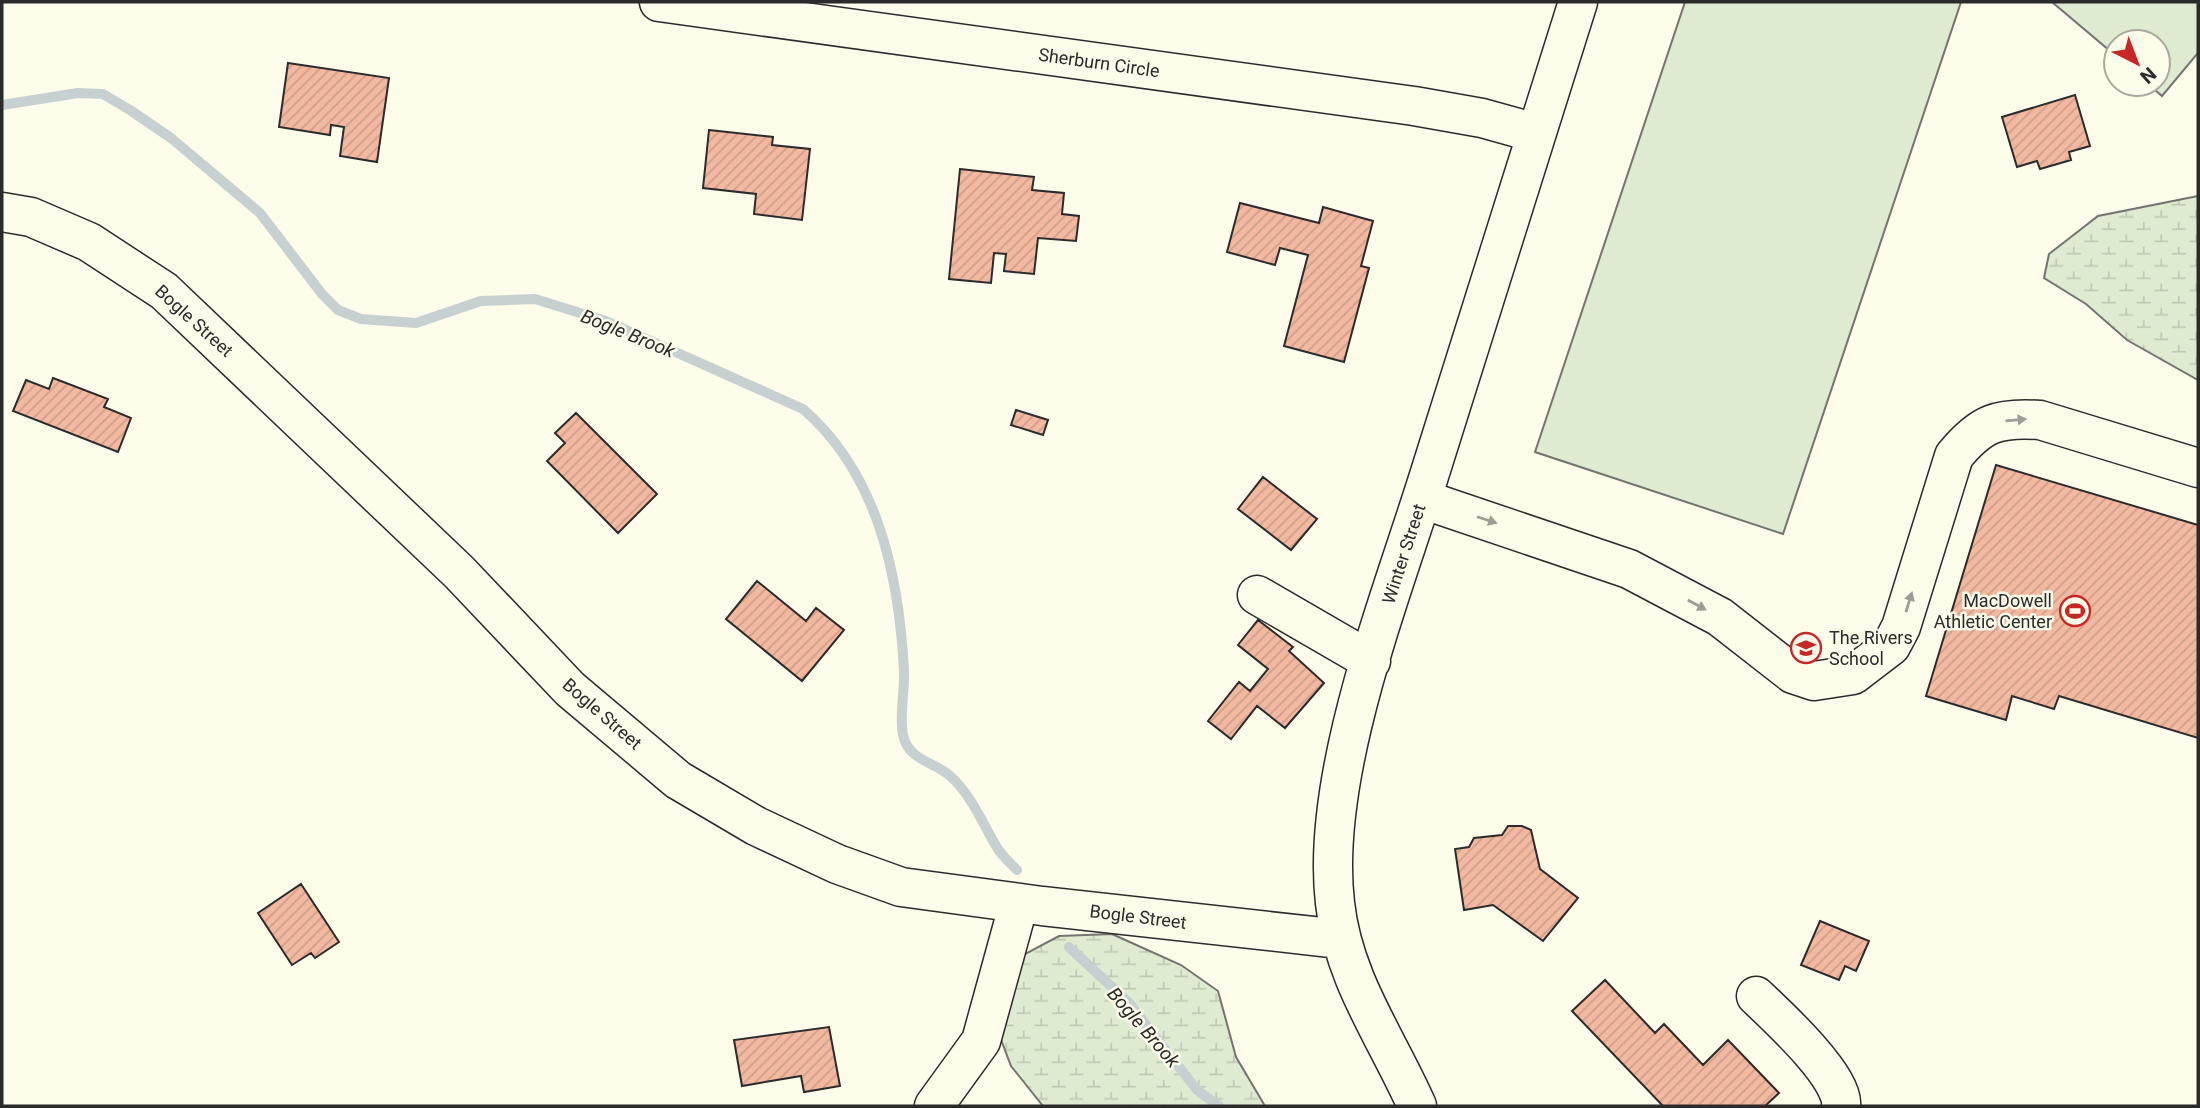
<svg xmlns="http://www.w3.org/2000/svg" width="2200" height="1108" font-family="Roboto,sans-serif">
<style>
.green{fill:#deebd1;stroke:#74746e;stroke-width:2}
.wetland{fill:url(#wetland-marsh);stroke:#74746e;stroke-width:2}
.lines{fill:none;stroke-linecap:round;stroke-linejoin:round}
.stream{stroke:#c7d0d0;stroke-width:10}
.building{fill:url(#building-hatch);stroke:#2b2b2b;stroke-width:2}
.minor-casing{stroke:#2b2b2b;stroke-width:41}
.minor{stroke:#fdfbea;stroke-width:38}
.oneway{fill:#9e9d94}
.labels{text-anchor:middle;stroke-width:5;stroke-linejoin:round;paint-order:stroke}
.street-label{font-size:18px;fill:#2b2b2b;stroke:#fdfbea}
.poi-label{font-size:18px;fill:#2b2b2b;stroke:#fdfbea;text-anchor:end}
.water-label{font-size:19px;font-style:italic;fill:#2b2b2b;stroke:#fdfbea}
</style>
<defs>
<pattern id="wetland-marsh" width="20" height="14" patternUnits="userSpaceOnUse" patternTransform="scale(1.75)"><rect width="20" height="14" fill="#deebd1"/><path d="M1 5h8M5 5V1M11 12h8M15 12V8" fill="none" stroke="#bfcab4"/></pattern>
<pattern id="building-hatch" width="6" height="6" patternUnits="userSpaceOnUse" patternTransform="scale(1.75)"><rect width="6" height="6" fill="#f2b8a0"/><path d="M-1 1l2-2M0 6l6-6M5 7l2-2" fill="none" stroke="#d09e8a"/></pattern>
</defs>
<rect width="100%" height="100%" fill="#fdfbea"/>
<path class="green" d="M1685,2H1961L1783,534L1535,452Z
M2052,2H2198V53L2162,96L2148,84H2158V42H2116V56Z"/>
<path class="wetland" d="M2198,196V380L2127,340L2086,304L2044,278L2049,254L2098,216Z
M1112,934L1181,965L1218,991L1236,1057L1265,1106H1043L1011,1066L984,995L1025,954L1059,936Z"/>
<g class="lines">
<path class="stream" d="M2,105L78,93L103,94L130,110L171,138L260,213L322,294L338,310L361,319L416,323L481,301L535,299L606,321L803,409C878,474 899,575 904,671C905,691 899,714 903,735C908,760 934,762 949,775C971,794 982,822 996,846C1001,855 1010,863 1017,870
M1069,947L1130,1004L1197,1090L1219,1106"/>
</g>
<path class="building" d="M288,63L389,78L377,162L340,156L344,127L331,125L330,135L279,127Z
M2075,95L2090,146L2069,152L2071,160L2040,169L2037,161L2017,167L2002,117Z
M709,130L773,137L772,145L810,149L802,220L754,214L756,194L703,188Z
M960,169L1034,177L1032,190L1064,193L1062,214L1079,216L1076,241L1038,238L1034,274L1004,271L1006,254L994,253L991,283L949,279Z
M1240,203L1319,223L1323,207L1373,221L1361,266L1369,268L1344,362L1284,346L1308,255L1280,248L1275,265L1227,252Z
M53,378L108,399L104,407L131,418L118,452L13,411L26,380L49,389Z
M1016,410L1048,420L1043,435L1011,425Z
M576,413L657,494L618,533L547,461L565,443L555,433Z
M1996,465L2198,525V738L2059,696L2054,709L2012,696L2006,720L1926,696Z
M1263,477L1317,519L1291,550L1238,509Z
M757,581L806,621L816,608L844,630L802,681L726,619Z
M1258,620L1293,647L1289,651L1324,683L1285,728L1257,706L1231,739L1208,721L1239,682L1250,691L1268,669L1238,645Z
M1508,826H1522L1531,830L1540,869L1578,898L1543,941L1493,905L1464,910L1455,849L1469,847L1474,838L1502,835Z
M301,884L339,942L315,958L311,953L292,965L258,913Z
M1820,921L1869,941L1856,971L1845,966L1839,980L1801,965Z
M1605,980L1655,1033L1664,1024L1703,1065L1728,1040L1779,1093L1765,1106H1663L1572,1011Z
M829,1027L840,1086L804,1092L801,1076L742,1086L734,1040Z"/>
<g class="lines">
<g class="minor-casing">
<path id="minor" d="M659,2L1414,106L1482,118L1536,133
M2,212L31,217L89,242L164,291L459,572L570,689L678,780L756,826L837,864L901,887L1042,906L1340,939
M1422,499L1629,569L1720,617L1793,674L1814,681L1853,675L1891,646L1901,627L1954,456C1981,423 1998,417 2040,420L2198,468
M1257,595L1371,661
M1756,996C1776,1015 1845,1078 1841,1106
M934,1106L981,1041L1019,903
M1417,1106C1387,1038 1343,979 1335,903C1320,776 1390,600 1428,479C1478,320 1528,161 1578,2"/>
</g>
<use href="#minor" class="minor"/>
</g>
<defs><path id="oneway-solid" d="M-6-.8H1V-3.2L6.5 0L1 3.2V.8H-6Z" transform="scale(1.75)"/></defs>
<g class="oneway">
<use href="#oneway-solid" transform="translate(2016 420) rotate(-5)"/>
<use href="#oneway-solid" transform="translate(1487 520) rotate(18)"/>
<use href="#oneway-solid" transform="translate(1909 602) rotate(-73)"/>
<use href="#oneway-solid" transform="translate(1697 605) rotate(29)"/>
</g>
<defs>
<g id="stadium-ring" transform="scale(1.575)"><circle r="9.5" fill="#fdfbea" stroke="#c62828" stroke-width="1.5"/><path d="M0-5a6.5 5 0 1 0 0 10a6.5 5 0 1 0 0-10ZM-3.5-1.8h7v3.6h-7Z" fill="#c62828"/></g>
<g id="school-ring" transform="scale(1.575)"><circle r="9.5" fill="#fdfbea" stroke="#c62828" stroke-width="1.5"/><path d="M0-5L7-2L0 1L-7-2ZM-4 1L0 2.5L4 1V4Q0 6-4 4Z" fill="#c62828"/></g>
</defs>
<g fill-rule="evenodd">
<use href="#stadium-ring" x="2075" y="611"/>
<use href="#school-ring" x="1806" y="648"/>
</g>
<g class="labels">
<g class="street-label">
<text transform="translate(1099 63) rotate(8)" y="6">Sherburn Circle</text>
<text transform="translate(194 321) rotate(42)" y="6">Bogle Street</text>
<text transform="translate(1404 554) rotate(-72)" y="6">Winter Street</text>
<text transform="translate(602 714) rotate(41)" y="6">Bogle Street</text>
<text transform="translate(1138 917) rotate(7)" y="6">Bogle Street</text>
</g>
<g class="poi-label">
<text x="2052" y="607">MacDowell<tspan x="2052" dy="21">Athletic Center</tspan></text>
<text x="1829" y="644" text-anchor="start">The Rivers<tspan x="1829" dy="21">School</tspan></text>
</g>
<g class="water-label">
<text transform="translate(628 333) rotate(22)" y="7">Bogle Brook</text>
<text transform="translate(1144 1027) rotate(49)" y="7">Bogle Brook</text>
</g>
</g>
<rect width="2200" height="1108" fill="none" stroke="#2b2b2b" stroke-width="7"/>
<g transform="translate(2137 63) rotate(138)"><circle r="33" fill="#fdfbea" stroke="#a9a89e" stroke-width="2"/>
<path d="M0-5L12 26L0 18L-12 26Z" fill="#c62828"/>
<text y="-10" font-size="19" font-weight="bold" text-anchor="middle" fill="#2b2b2b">N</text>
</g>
</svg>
